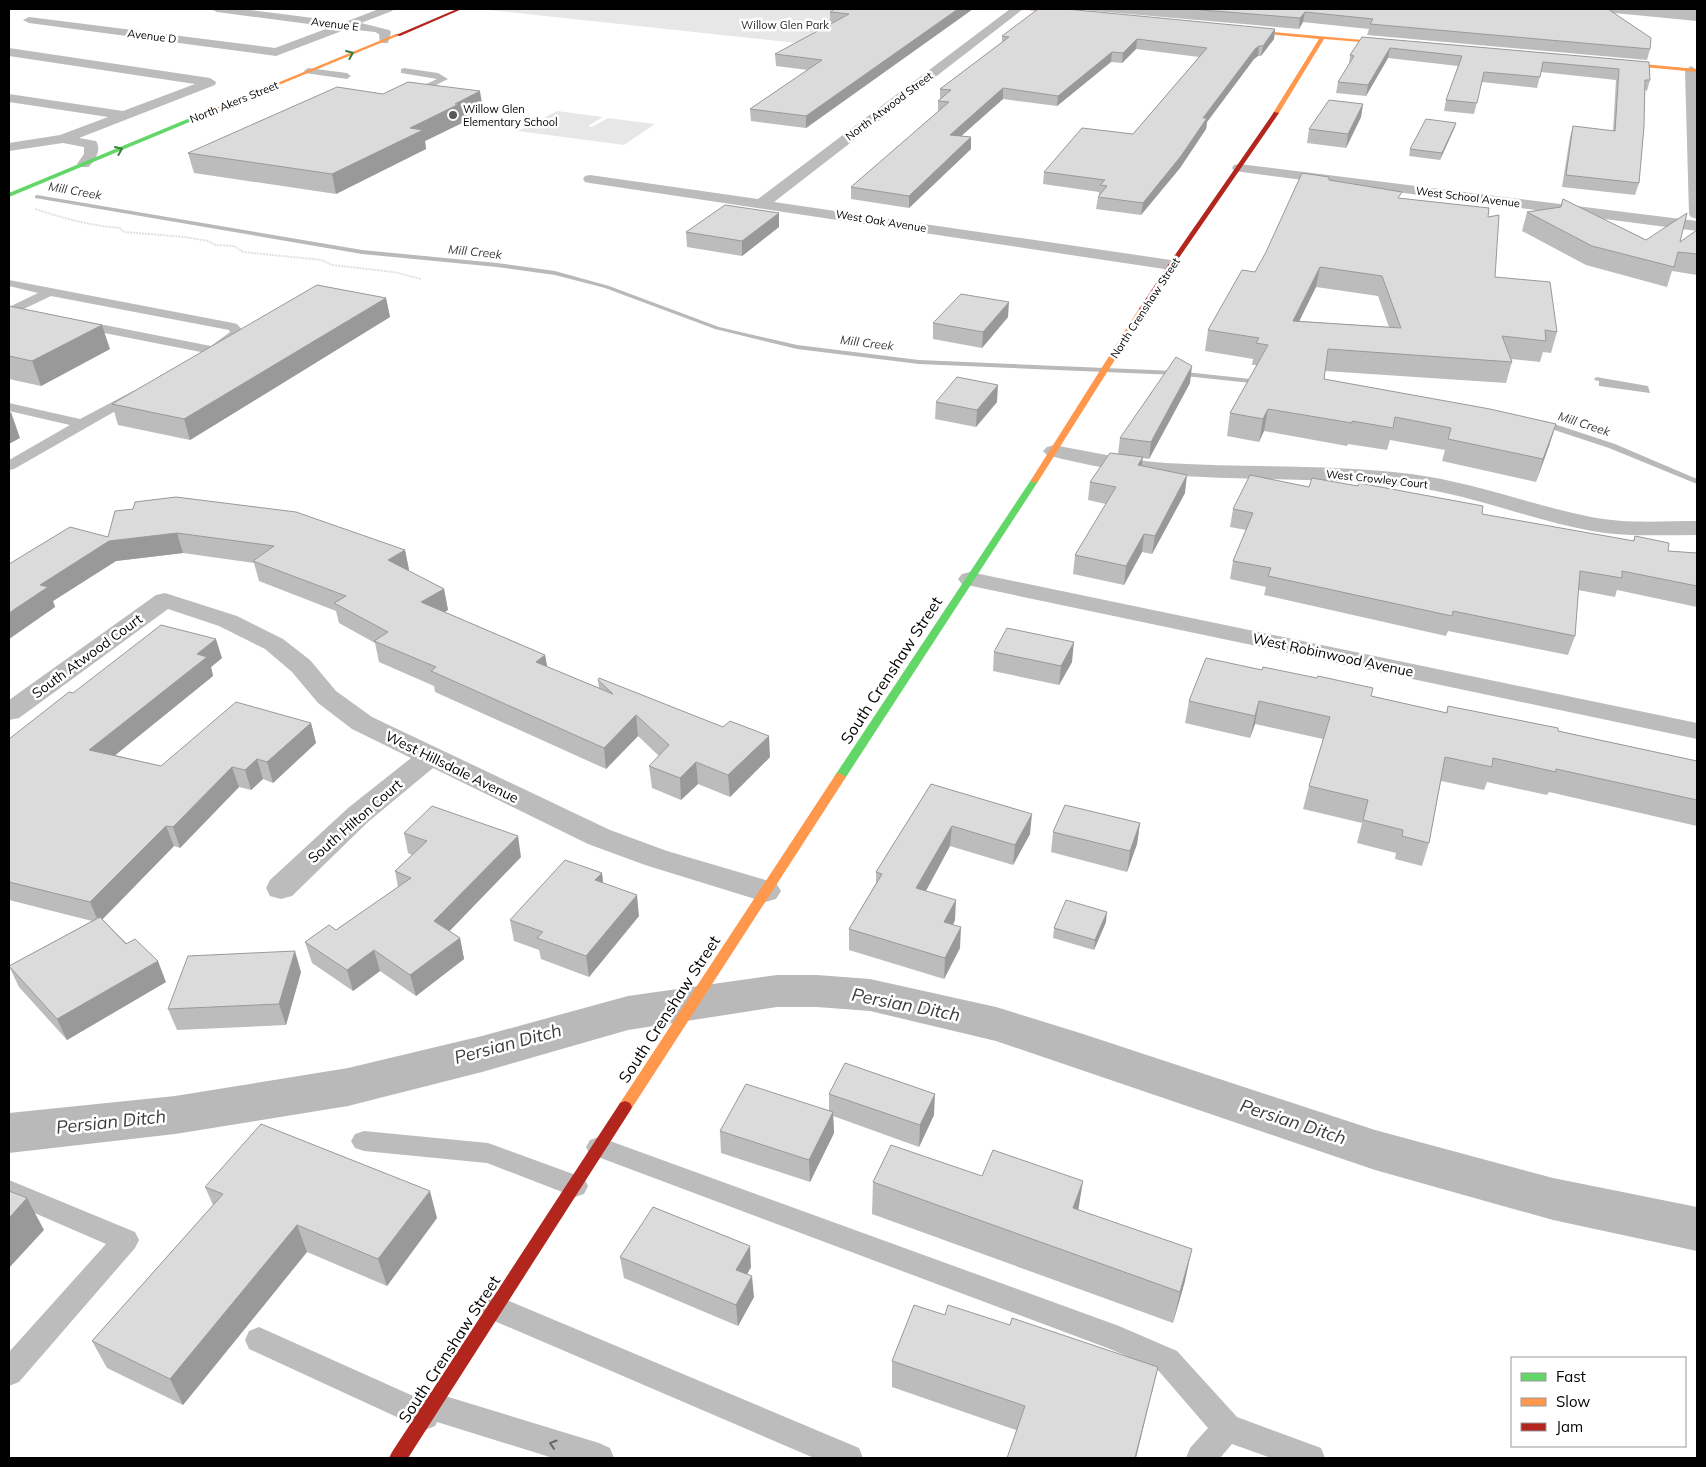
<svg xmlns="http://www.w3.org/2000/svg" width="1706" height="1467" font-family="Mulish,sans-serif">
<style>
.green{fill:#e7e7e7}
.water{fill:#b9b9b9}
.lines{fill:none;stroke-linecap:round;stroke-linejoin:round}
.stream{fill:#b9b9b9;fill-rule:evenodd}
.canal{fill:#b9b9b9;fill-rule:evenodd}
.path{stroke:#c2c2c2;stroke-width:2;stroke-dasharray:0.5 1;stroke-linecap:butt}
.lane{fill:#bcbcbc;fill-rule:evenodd}
.street{fill:#bcbcbc;fill-rule:evenodd}
.fast{fill:#63d668;fill-rule:evenodd}
.slow{fill:#ff974d;fill-rule:evenodd}
.jam{fill:#b3261e;fill-rule:evenodd}
.wall{fill:#bcbcbc;fill-rule:evenodd}
.shaded-wall{fill:#999}
.building{fill:#dbdbdb;stroke:#999;fill-rule:evenodd}
.oneway{stroke:#3b803e}
.oneway2{stroke:#676767}
.poi-dot{fill:#595959;stroke:#fff;stroke-width:2}
.labels{text-anchor:middle;stroke-width:5;stroke-linejoin:round;paint-order:stroke}
.far-street-label{font-size:11px;fill:#000;stroke:#fff}
.far-park-label{font-size:11px;fill:#2b2b2b;stroke:#fff}
.far-poi-label{font-size:11px;fill:#000;stroke:#fff;text-anchor:start}
.far-water-label{font-size:12px;font-style:italic;fill:#3c3c3c;stroke:#fff}
.street-label{font-size:14px;fill:#000;stroke:#fff}
.near-street-label{font-size:16px;fill:#000;stroke:#fff}
.near-water-label{font-size:18px;font-style:italic;fill:#3c3c3c;stroke:#fff}
</style>
<rect width="100%" height="100%" fill="#fff"/>
<path class="green" d="M479,9H855L797,43Z
M557,111L603,117L588,126L592,127L608,118L655,124L624,145L518,131Z"/>
<path class="water" d="M1596,377L1648,386L1650,393L1599,386V381L1594,380Z"/>
<g class="lines">
<path class="stream" d="M37,195L362,250L497,263L555,271L609,286L719,327L797,345L919,360L1176,371L1260,380L1264,382L1260,384L1176,375L919,364L797,349L715,329L605,288L555,275L497,267L362,254L35,198V196Z
M1539,421H1545L1615,444L1697,479V484L1609,448L1539,425Z"/>
<path class="canal" d="M777,975H817L870,979L996,1007L1080,1033L1375,1130L1553,1178L1697,1207V1251L1553,1220L1375,1170L996,1041L870,1011L817,1007H777L628,1030L482,1072L348,1106L175,1134L9,1153V1113L175,1096L348,1068L482,1036L628,996Z"/>
<path class="path" d="M35,209C63,218 91,226 120,228L124,232L185,237L208,241L215,245L234,246L243,252L322,260L332,265L394,272L421,279"/>
<path class="lane" d="M308,68L347,73L351,76L347,79L305,73L304,71Z
M404,68L438,73L448,79L416,95L412,92L413,90L437,79L401,73V69Z
M9,280L233,323L237,324L243,331L240,337L211,354L79,328L73,324L79,320L211,346L230,332L229,330L51,296L9,316V307L38,293L9,286Z
M135,390L140,391L142,394L140,397L14,469L9,470V460L70,425L9,411V403L80,419Z
M364,1131L488,1143L584,1178L588,1186L584,1194L575,1197L487,1163L364,1151L355,1148L351,1141L355,1134Z
M599,1137L1119,1326L1177,1351L1237,1417L1321,1448L1325,1458H1271L1232,1444L1220,1458H1186L1190,1448L1208,1428L1157,1369L1110,1349L590,1154L586,1147L590,1140Z
M9,1180L135,1232L139,1240L135,1248L19,1382L9,1386V1352L106,1244L9,1202Z
M495,1295L859,1448L863,1458H814L485,1317L481,1308L485,1299Z
M259,1327L420,1399L422,1396L432,1392L599,1443L610,1448L614,1458H553L437,1422L435,1426L425,1430L249,1349L245,1340L249,1331Z"/>
<path class="street" d="M211,9H242L345,22L379,9H394L392,11L361,23L389,30L391,32L388,43H380L379,34L375,32L347,29L276,56L29,23L23,20L29,17L275,48L331,27L217,12Z
M1010,9H1023L774,202L1171,260L1177,261L1179,265L1177,269L1171,270L590,183L585,182L583,179L585,176L590,175L758,199Z
M9,48L210,78L216,82L215,85L79,138L96,141C102,151 95,159 89,167H79L77,164L84,154V147L63,143L9,151V143L60,135L108,117L9,102V94L123,111L195,84L9,56Z
M1691,66L1697,70V219L1691,217L1689,214L1685,70Z
M1239,164L1697,221V231L1234,171L1232,168L1234,165Z
M1054,445C1091,452 1128,460 1166,463C1248,468 1330,464 1411,474C1473,482 1531,505 1591,517C1626,524 1662,521 1697,521V535C1662,535 1626,537 1592,531C1531,520 1473,495 1411,487C1330,477 1248,481 1166,475C1126,473 1085,465 1047,455L1043,451L1047,447Z
M970,572L1697,723V739L962,584L958,579L962,574Z
M165,593L237,616L283,639L310,660L336,691L372,717L610,830L667,851L776,883L781,891L776,899L765,902L645,865L588,844L433,768L368,822L292,896L281,899L270,896L266,888L270,880L348,808L411,758L352,729L318,703L292,672L265,649L219,626L168,609L19,718L9,720V700L156,595Z"/>
<path class="fast" d="M202,113L204,116L9,197V193Z
M1035,477L1039,480L844,780H836L834,777L836,774L1031,480Z"/>
<path class="slow" d="M1238,29L1397,43L1399,44L1397,45L1324,39L1279,113L1276,115L1273,113L1319,39L1236,31Z
M396,34L400,35L204,116L199,115Z
M1610,61L1697,69V72L1612,64Z
M1140,307L1147,309L1039,480L1035,483L1032,482L1031,480Z
M840,773L846,777L630,1111L625,1113L620,1111L618,1107L620,1103L836,774Z"/>
<path class="jam" d="M457,9H462L400,36L396,35Z
M1020,9L1075,14L1073,15Z
M1274,112L1279,113L1174,265L1146,311H1140L1139,309L1168,265Z
M625,1101L630,1103L632,1107L630,1111L408,1458H389L392,1452L620,1103Z"/>
</g>
<path class="wall" d="M973,9L806,128L751,121L750,109L808,70L776,66L775,54L833,23L830,22V12Z
M1072,9H1608L1609,10L1610,9H1697V21L1614,13L1650,49L1647,60L1367,35L1369,29L1303,22L1299,29Z
M1275,29L1274,39L1261,56H1258L1254,59L1207,122L1206,129L1180,168L1141,215L1096,209L1098,197L1099,195V192L1043,184L1044,172L1133,134L1199,57L1136,49L1122,63L1111,62L1057,106L1003,99L961,136L971,137V149L909,208L851,199V187L938,112V101L940,99V89L1002,42V36Z
M1362,37L1649,62L1650,80L1647,91L1645,90L1639,183L1635,195L1562,187L1570,137L1573,126L1613,131L1616,80L1541,72L1537,88L1482,82L1474,114L1444,111L1446,100L1458,66L1388,58L1366,96L1336,93L1338,82L1349,65L1350,55Z
M1363,104L1361,117L1346,148L1307,143L1309,129Z
M483,110L462,120V123L425,141L426,149L336,194L194,173L188,153Z
M1456,123L1454,129L1440,160L1409,156L1410,149Z
M1329,180L1401,199L1488,217L1495,277L1557,332L1551,353L1543,352L1540,362L1511,359L1512,362L1506,383L1325,371L1324,379L1556,424L1549,446L1536,482L1442,461L1445,450L1390,440L1387,450L1348,444L1347,446L1264,431L1259,442L1227,436L1230,413L1257,365H1252L1253,359L1205,351L1208,330ZM1316,287L1378,296L1389,327L1299,321Z
M1563,199L1646,240L1680,242L1697,230V275L1672,271L1667,287L1586,265L1522,231L1527,212L1560,207Z
M779,213V227L742,256L687,247L686,232Z
M386,298L390,317L190,440L118,425L112,404Z
M9,306L110,349L41,386L9,379Z
M1008,317L982,348L933,339V323Z
M1190,383L1149,459L1142,458L1141,466L1185,493L1152,554L1142,552L1124,585L1073,574L1075,555L1106,504L1088,500L1090,482L1118,454L1120,438Z
M936,402H997L976,427L935,419Z
M1309,487L1482,514L1633,541L1635,536L1668,551L1697,553V607L1617,590L1615,597L1578,590L1575,636L1568,655L1448,631L1446,636L1264,595L1266,587L1230,579L1233,561L1246,530L1230,527L1233,509Z
M115,511L405,550L409,570L408,571L444,589L448,610L445,612L545,655L547,667L599,688L598,680L770,757L730,797L698,784L681,800L652,788L649,766L659,756L638,736L606,769L435,692L434,686L379,662L375,643L339,623L336,611L259,581L254,563L183,553L116,561L53,601L55,607L9,639V564L108,537Z
M994,652L1072,662L1059,685L993,671Z
M222,658L211,667L213,676L115,755L161,766L311,723L316,743L273,783L263,779L251,790L239,787L180,848L174,846L102,919L166,982L67,1040L19,987L9,966L92,921L9,900V739L73,693Z
M1371,696L1446,713L1448,706L1558,731L1697,761V826L1549,792L1547,795L1487,782L1484,790L1441,781L1429,843L1422,866L1395,859L1396,853L1357,843L1362,823L1303,809L1309,786L1323,739L1255,724L1250,738L1185,723L1189,701Z
M931,784L1030,834L1013,865L950,846L926,891L955,920L953,925L960,948L944,979L849,950V929L876,883V872Z
M1140,823L1137,844L1127,872L1051,852L1053,832Z
M404,833L521,857L449,931L460,938L464,959L416,996L380,971L353,991L312,963L305,942L336,930L398,887L395,871L412,855L408,853Z
M602,873L603,883L639,916L589,977L541,959L539,950L514,941L510,920Z
M1106,922L1094,950L1053,938L1054,928Z
M301,972L286,1025L177,1030L168,1009Z
M829,1094L934,1115L919,1147L833,1116L834,1133L810,1182L721,1153L720,1131L829,1110Z
M873,1182L1078,1210L1185,1281L1173,1323L872,1214Z
M205,1187L437,1218L387,1286L307,1252L183,1405L107,1368L92,1341L213,1205Z
M620,1257L751,1267L747,1274L754,1297L738,1326L624,1278Z
M945,1315L1010,1325L1158,1367L1152,1393L1016,1430L892,1387V1361Z"/>
<path class="shaded-wall" d="M958,9H973L806,128V116Z
M1305,12L1303,22L1299,29L1300,18Z
M1275,29L1274,39L1261,56L1263,46Z
M1137,39L1136,49L1122,63L1123,53Z
M1259,46L1258,56L1254,59L1207,122L1206,129L1180,168L1141,215L1143,203L1203,118L1255,49Z
M1390,48L1388,58L1366,96L1368,85Z
M1112,52L1111,62L1057,106L1058,96Z
M1003,88V99L950,146V135Z
M480,91L483,110L462,120V123L425,141L426,149L336,194L332,174L410,128L455,104Z
M1363,104L1361,117L1346,148L1348,134Z
M1456,123L1454,129L1440,160L1442,153Z
M971,137V149L909,208V196Z
M779,213V227L742,256V241Z
M1320,267L1316,287L1289,342L1293,321Z
M386,298L390,317L190,440L184,419Z
M1009,302L1008,317L982,348L983,332Z
M102,325L110,349L41,386L32,361Z
M1192,366L1190,383L1149,459L1151,442Z
M998,385L997,402L976,427L977,410Z
M1268,409L1264,431L1259,442L1263,419Z
M11,412L20,438L9,444V413Z
M1556,424L1549,446L1536,482L1543,459Z
M1143,457L1140,475L1138,465Z
M1187,475L1185,493L1152,554L1155,536Z
M177,533L183,553L116,561L53,601L55,607L9,639V613L40,585L109,541Z
M1144,534L1142,552L1124,585L1126,566Z
M405,550L409,570L392,581L388,560Z
M444,589L448,610L425,622L421,602Z
M216,639L222,658L211,667L213,676L97,770L89,750L197,654Z
M1074,642L1072,662L1059,685L1061,666Z
M545,655L549,676L536,662Z
M1259,701L1255,724L1250,738L1255,716Z
M636,715L638,736L606,769L604,748Z
M311,723L316,743L273,783L267,762Z
M769,736L770,757L730,797L728,775Z
M257,759L263,779L251,790L245,770Z
M696,762L698,784L681,800L680,778Z
M232,767L239,787L180,848L173,827Z
M1032,814L1030,834L1013,865L1015,845Z
M1140,823L1137,844L1127,872L1130,851Z
M166,826L174,846L99,923L90,902Z
M952,826L950,846L916,909V888Z
M518,836L521,857L439,942L434,921Z
M602,873L604,894L595,880Z
M637,895L639,916L589,977L586,956Z
M956,900L955,920L943,943L944,922Z
M1107,912L1106,922L1094,950L1095,940Z
M961,927L960,948L944,979L945,958Z
M460,938L464,959L416,996L410,975Z
M374,950L380,971L353,991L347,970Z
M295,951L301,972L286,1025L279,1004Z
M158,961L166,982L67,1040L57,1019Z
M935,1094L934,1115L919,1147L920,1125Z
M833,1112L834,1133L810,1182L809,1160Z
M1083,1181L1078,1212L1073,1208Z
M430,1191L437,1218L387,1286L378,1259Z
M27,1198L44,1230L9,1268V1218Z
M297,1225L307,1252L183,1405L170,1379Z
M750,1246L751,1267L738,1291L736,1270Z
M1192,1249L1185,1281L1173,1323L1180,1292Z
M752,1276L754,1297L738,1326L736,1305Z
M1158,1367L1136,1458H1135Z"/>
<path class="building" d="M835,9H958L806,116L750,109L822,60L775,54L849,14L830,12Z
M1038,9H1066L1275,29L1263,46H1259L1255,49L1203,118H1207L1181,156L1143,203L1098,197L1107,186L1100,185L1105,180L1044,172L1082,128L1133,134L1207,48L1137,39L1123,53L1112,52L1058,96L1003,88L950,135L971,137L909,196L851,187L949,102L938,101L951,90L940,89L1009,37L1002,36Z
M1190,9H1608L1651,38L1650,49L1370,24L1373,19L1305,12L1300,18Z
M1362,37L1649,62L1650,80H1645L1644,127L1639,183L1566,175L1573,126L1615,131L1619,69L1543,62L1540,77L1484,72L1477,103L1446,100L1462,56L1390,48L1368,85L1338,82L1354,56L1350,55Z
M408,82L480,91L455,104H459L410,128L423,130L332,174L188,153L337,87L383,94Z
M1329,100L1363,104L1348,134L1309,129Z
M1426,119L1456,123L1442,153L1410,149Z
M1302,173L1329,177V180L1402,192L1398,198L1489,208L1488,217L1499,215L1495,277L1550,282L1557,332L1545,330L1546,341L1502,336L1512,362L1328,349L1324,379L1490,409L1556,424L1543,459L1448,439L1451,428L1395,417L1393,428L1352,421V423L1268,409L1263,419L1230,413L1268,345L1256,343L1259,338L1208,330L1242,270L1255,272L1266,252ZM1320,267L1382,276L1401,328L1293,321Z
M1563,199L1646,240L1687,213L1680,242L1697,230V254L1678,252L1674,267L1592,246L1527,212L1561,207Z
M725,205L779,213L742,241L686,232Z
M317,285L386,298L184,419L112,404Z
M961,294L1009,302L983,332L933,323Z
M9,306L102,325L32,361L9,356Z
M1176,357L1192,366L1151,442L1120,438Z
M957,377L998,385L977,410L936,402Z
M1110,453L1143,457L1138,465L1187,475L1155,536L1144,534L1126,566L1075,555L1116,487L1090,482Z
M1250,475L1309,487L1312,478L1358,486L1359,483L1483,506L1482,514L1634,541L1635,536L1669,543L1668,551L1697,553V586L1622,571V578L1580,571L1575,636L1453,611L1452,616L1268,576L1271,568L1233,561L1253,513L1233,509Z
M176,497L296,512L405,550L388,560L444,589L421,602L545,655L536,662L613,694L598,680L599,678L723,727L730,721L769,736L728,775L696,762L680,778L649,766L669,745L636,715L604,748L431,671L436,667L374,641L388,632L334,603L346,596L253,561L274,546L177,533L109,541L40,585L48,587L9,613V564L70,527L108,537L115,511L133,509L135,502Z
M161,625L216,639L197,654L207,657L89,750L161,766L236,702L311,723L267,762L257,759L245,770L232,767L173,827L166,826L90,902L9,882V739L69,692L73,693Z
M1007,628L1074,642L1061,666L994,652Z
M1206,658L1262,670L1263,667L1317,678L1318,676L1373,688L1371,696L1447,713L1448,706L1558,728V731L1697,761V800L1556,769V772L1493,758L1492,767L1445,757L1429,843L1402,836L1403,830L1363,820L1368,800L1309,786L1330,717L1259,701L1255,716L1189,701Z
M931,784L1032,814L1015,845L952,826L916,888L956,900L944,922L961,927L945,958L849,929L882,874L876,872Z
M1065,805L1140,823L1130,851L1053,832Z
M432,806L518,836L434,921L460,938L410,975L374,950L347,970L305,942L329,925L336,930L411,878L395,871L427,841L404,833Z
M565,860L602,873L595,880L637,895L586,956L537,938L543,932L510,920Z
M1066,900L1107,912L1095,940L1054,928Z
M100,917L126,944L135,939L158,961L57,1019L9,966Z
M295,951L279,1004L168,1009L188,956Z
M845,1063L935,1094L920,1125L829,1094Z
M746,1084L833,1112L809,1160L720,1131Z
M261,1124L430,1191L378,1259L297,1225L170,1379L92,1341L223,1194L205,1187Z
M891,1145L982,1176L993,1150L1083,1181L1073,1208L1192,1249L1180,1292L873,1182Z
M9,1191L27,1198L9,1218Z
M653,1207L750,1246L736,1270L752,1276L736,1305L620,1257Z
M914,1305L945,1315L948,1305L1010,1325L1012,1318L1158,1367L1135,1458H1007L1025,1406L892,1361Z"/>
<defs><path id="oneway-chevron" d="M-2-3.5L2.5 0L-2 3.5" fill="none" stroke-width="1.6" stroke-linecap="round" stroke-linejoin="round" transform="scale(1.25)"/></defs>
<g class="oneway">
<use href="#oneway-chevron" transform="translate(350 54) rotate(-23)"/>
<use href="#oneway-chevron" transform="translate(119 150) rotate(-23)"/>
</g>
<use class="oneway2" href="#oneway-chevron" transform="translate(553 1444) rotate(-163)"/>
<circle class="poi-dot" cx="453" cy="115" r="5"/>
<g class="labels">
<g class="far-street-label">
<text transform="translate(335 24) rotate(7)" y="4">Avenue E</text>
<text transform="translate(152 36) rotate(7)" y="4">Avenue D</text>
<text transform="translate(234 102) rotate(-22)" y="4">North Akers Street</text>
<text transform="translate(889 106) rotate(-37)" y="4">North Atwood Street</text>
<text transform="translate(1468 197) rotate(7)" y="4">West School Avenue</text>
<text transform="translate(881 221) rotate(9)" y="4">West Oak Avenue</text>
<text transform="translate(1145 308) rotate(-57)" y="4">North Crenshaw Street</text>
<text transform="translate(1377 479) rotate(6)" y="4">West Crowley Court</text>
</g>
<g class="far-park-label">
<text x="785" y="29">Willow Glen Park</text>
</g>
<g class="far-poi-label">
<text x="463" y="113">Willow Glen<tspan x="463" dy="13">Elementary School</tspan></text>
</g>
<g class="far-water-label">
<text transform="translate(75 191) rotate(10)" y="4">Mill Creek</text>
<text transform="translate(475 252) rotate(6)" y="4">Mill Creek</text>
<text transform="translate(867 343) rotate(7)" y="4">Mill Creek</text>
<text transform="translate(1584 424) rotate(18)" y="4">Mill Creek</text>
</g>
<g class="street-label">
<text transform="translate(1333 655) rotate(12)" y="5">West Robinwood Avenue</text>
<text transform="translate(87 656) rotate(-36)" y="5">South Atwood Court</text>
<text transform="translate(452 767) rotate(26)" y="5">West Hillsdale Avenue</text>
<text transform="translate(355 821) rotate(-41)" y="5">South Hilton Court</text>
</g>
<g class="near-street-label">
<text transform="translate(891 670) rotate(-57)" y="6">South Crenshaw Street</text>
<text transform="translate(669 1009) rotate(-57)" y="6">South Crenshaw Street</text>
<text transform="translate(449 1349) rotate(-57)" y="6">South Crenshaw Street</text>
</g>
<g class="near-water-label">
<text transform="translate(906 1005) rotate(11)" y="6">Persian Ditch</text>
<text transform="translate(508 1044) rotate(-15)" y="6">Persian Ditch</text>
<text transform="translate(111 1122) rotate(-6)" y="6">Persian Ditch</text>
<text transform="translate(1293 1122) rotate(18)" y="6">Persian Ditch</text>
</g>
</g>
<rect width="1706" height="1467" fill="none" stroke="#000000" stroke-width="20"/>
<rect x="1511" y="1357" width="175" height="90" fill="#ffffff" stroke="#999999"/>
<rect x="1521" y="1373" width="25" height="8" fill="#63d668" stroke="#999999"/>
<text x="1556" y="1382" font-size="15" fill="#000000">Fast</text>
<rect x="1521" y="1398" width="25" height="8" fill="#ff974d" stroke="#999999"/>
<text x="1556" y="1407" font-size="15" fill="#000000">Slow</text>
<rect x="1521" y="1423" width="25" height="8" fill="#b3261e" stroke="#999999"/>
<text x="1556" y="1432" font-size="15" fill="#000000">Jam</text>
</svg>
